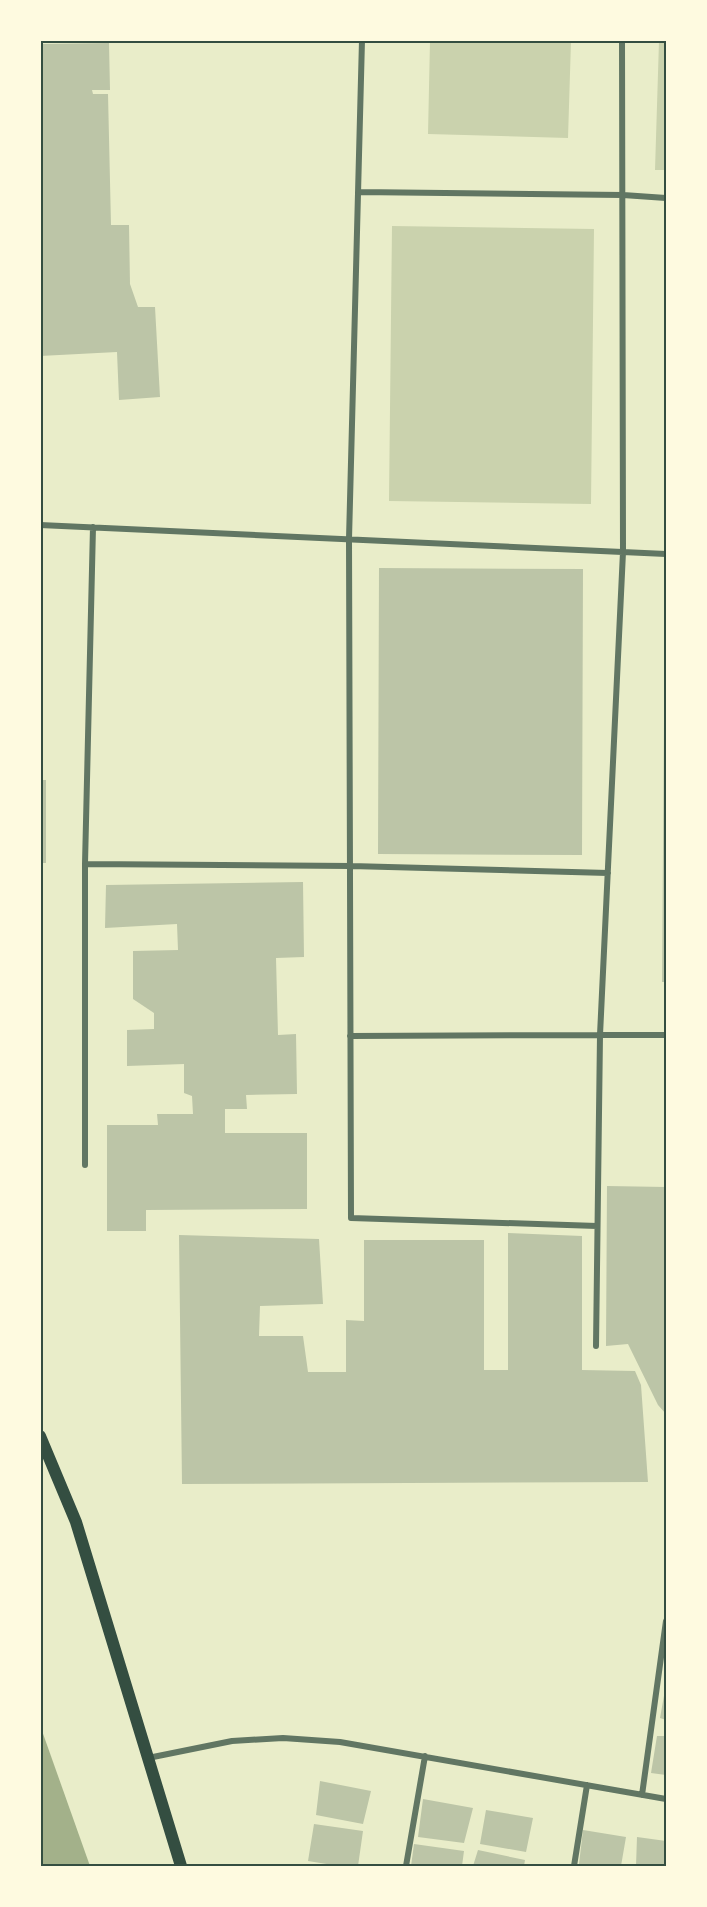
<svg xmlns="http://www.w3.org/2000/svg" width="707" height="1907" font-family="Helvetica,sans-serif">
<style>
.green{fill:#cad2ad}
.water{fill:#a3b18a}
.building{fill:#bcc5a7}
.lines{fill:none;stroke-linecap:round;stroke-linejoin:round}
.minor{stroke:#617663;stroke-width:6}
.secondary{stroke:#344e41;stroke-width:12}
.neatline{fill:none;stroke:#344e41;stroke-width:2}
</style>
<rect width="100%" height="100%" fill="#e9edc9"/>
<path class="green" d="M430,41H571L568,138L428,134Z
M659,41H666V170H655Z
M392,226L594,229L591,504L389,501Z"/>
<path class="water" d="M40,1728H41L90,1866H41Z"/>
<path class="building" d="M109,43L110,90H92L93,94H108L111,225H129L130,284L138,307H155L160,397L119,400L117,352L40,356V44Z
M379,568L583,569L582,855L378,854Z
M664,719H666V982H662Z
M40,780H46V863H40Z
M303,882L304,957L276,958L278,1035L296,1034L297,1094L246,1095L247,1109H225V1133H307V1209L146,1210V1231H107V1125H158L157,1114H193L192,1096L184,1093V1064L127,1066V1030L154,1029V1013L133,999V951L178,950L177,924L105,928L106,885Z
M607,1186L666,1187V1414L658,1405L628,1344L606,1346Z
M508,1233L582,1236V1370L635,1371L641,1385L648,1482L182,1484L179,1235L319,1239L323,1304L260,1306L259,1336H303L308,1372H346V1320L364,1321V1240H484V1370H508Z
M665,1690H666V1720L660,1718Z
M657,1736H666V1775L651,1773Z
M320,1781L371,1791L363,1824L316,1815Z
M423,1799L473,1808L464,1843L418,1837Z
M486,1810L533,1818L526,1852L480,1844Z
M314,1824L363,1831L358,1866H339L308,1861Z
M583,1830L626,1837L621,1866L579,1864Z
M637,1837L666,1841V1866H636Z
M414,1844L464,1851L462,1866H411Z
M478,1850L525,1860L524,1866H473Z"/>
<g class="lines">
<path class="minor" d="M362,40L349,539L351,1218L597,1226
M358,192L623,195L666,198
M40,525L666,554
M85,864L351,866L608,873
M350,1036L600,1035L623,552L622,40
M85,1165V864L93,527
M596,1346L600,1035H666
M148,1758L232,1741L283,1738L340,1742L666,1799
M642,1795L666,1621
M406,1866L425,1756
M574,1866L587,1785"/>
<path class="secondary" d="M40,1436L76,1522L181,1866"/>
</g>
<rect width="707" height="1907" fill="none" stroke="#fefae0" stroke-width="84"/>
<rect x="42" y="42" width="623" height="1823" class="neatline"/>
</svg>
